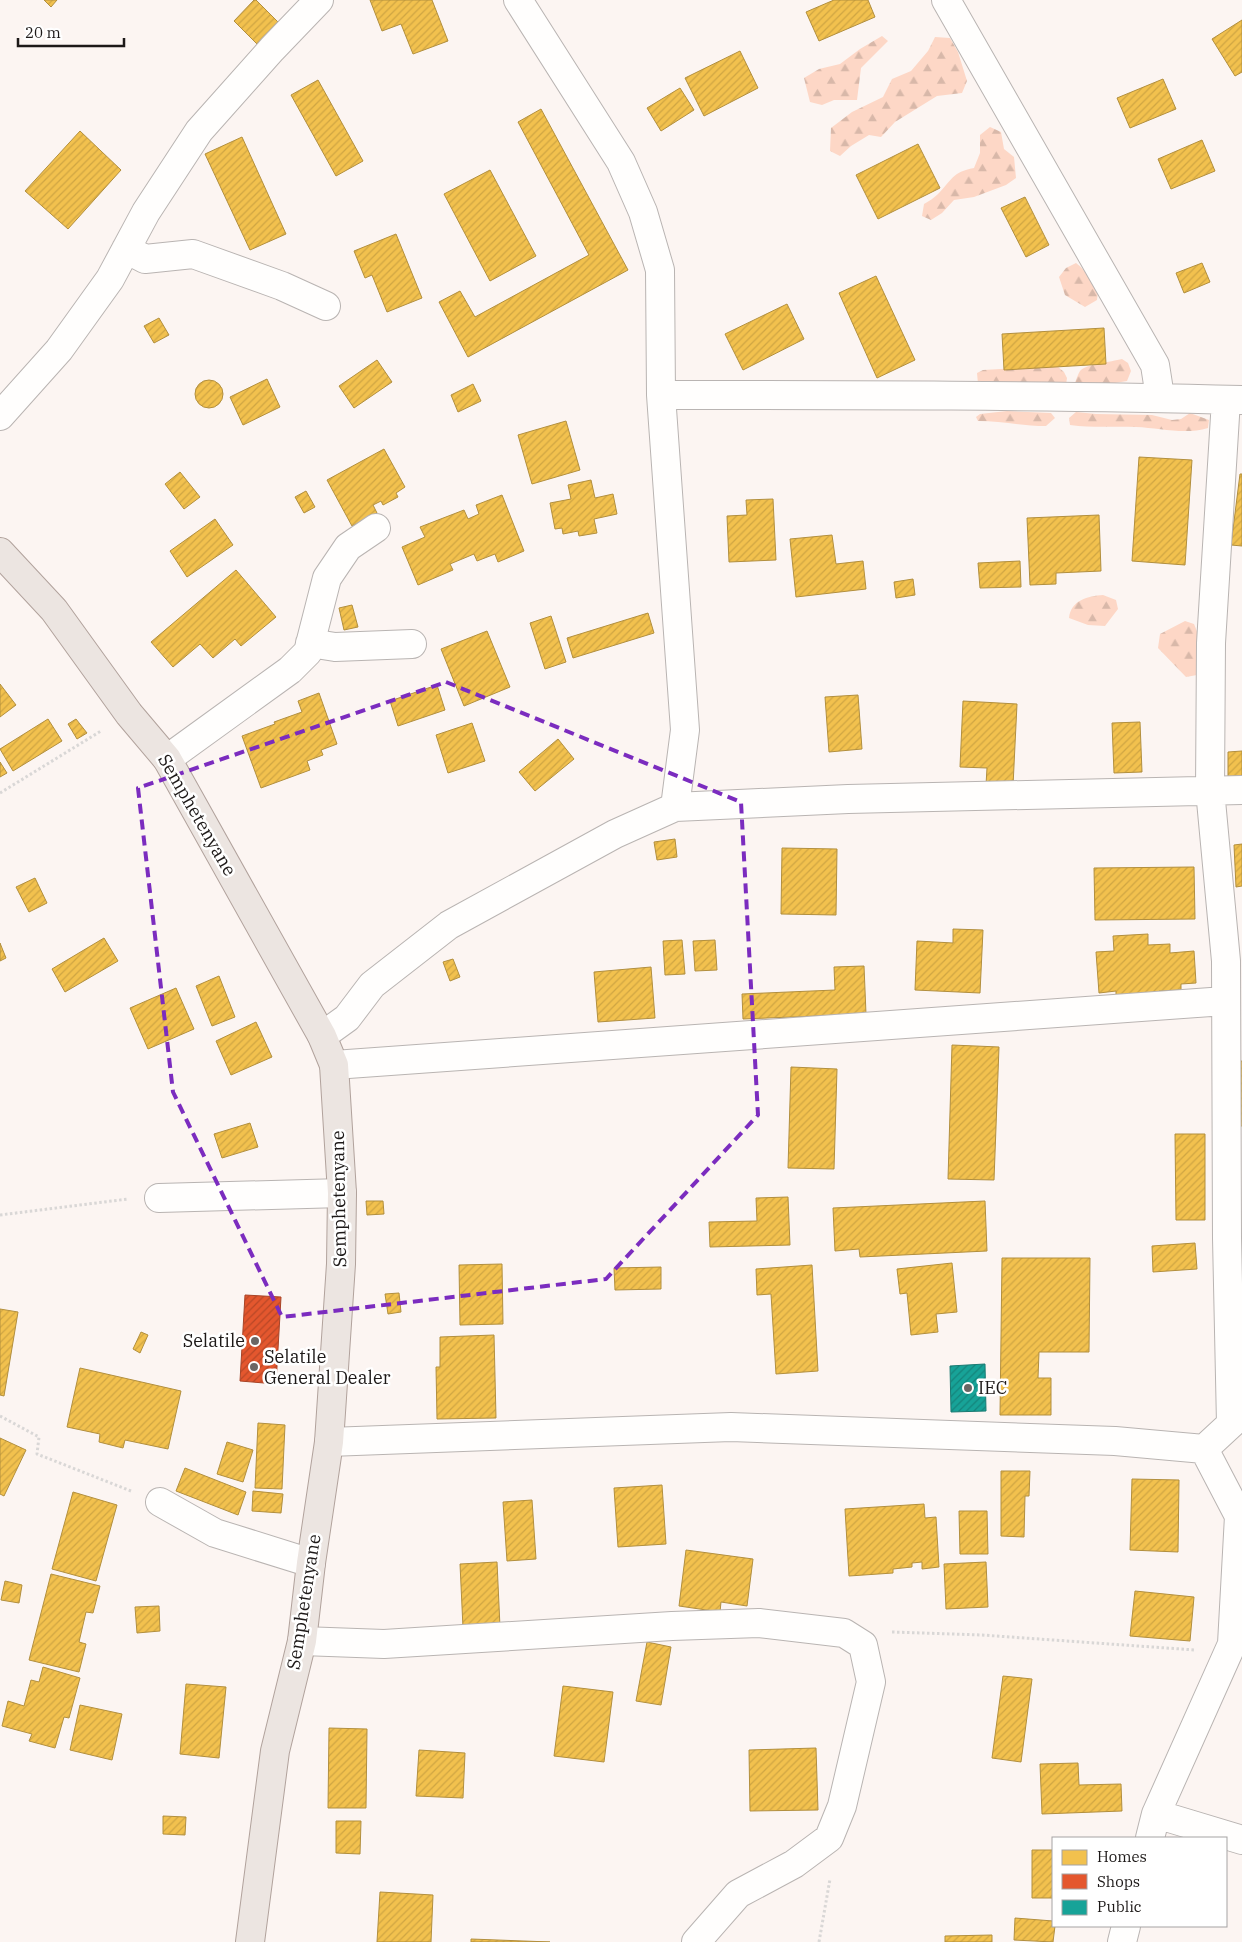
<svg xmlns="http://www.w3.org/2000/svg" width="1242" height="1942" font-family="'IBM Plex Serif',serif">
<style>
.forest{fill:url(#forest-firs)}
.homes{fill:url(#homes-hatch);stroke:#b28f3e}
.shops{fill:url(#shops-hatch);stroke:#a84427}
.public{fill:url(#public-hatch);stroke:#197a72}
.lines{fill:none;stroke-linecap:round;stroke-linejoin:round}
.minor-casing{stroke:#b9b4b2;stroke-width:30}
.major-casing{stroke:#b1a29c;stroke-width:30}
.path{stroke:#d9d7d6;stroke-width:3;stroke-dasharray:2.5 2.5;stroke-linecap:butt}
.minor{stroke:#fffefd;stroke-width:28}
.major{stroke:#ece5e1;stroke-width:28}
.marked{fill:none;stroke:#7b2cbf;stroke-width:4;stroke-dasharray:10 6;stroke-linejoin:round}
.poi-dot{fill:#6b6664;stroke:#fff;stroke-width:2}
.labels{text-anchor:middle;stroke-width:5;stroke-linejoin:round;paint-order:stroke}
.street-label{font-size:18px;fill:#1d1918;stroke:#fff}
.poi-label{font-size:18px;fill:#1d1918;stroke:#fff;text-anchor:start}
</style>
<defs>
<pattern id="forest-firs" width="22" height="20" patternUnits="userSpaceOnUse" patternTransform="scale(1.25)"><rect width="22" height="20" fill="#fdd7c6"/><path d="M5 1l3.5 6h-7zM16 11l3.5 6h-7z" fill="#d8b8a9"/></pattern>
<pattern id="homes-hatch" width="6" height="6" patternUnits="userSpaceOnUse" patternTransform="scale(1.25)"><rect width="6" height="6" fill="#f2c14e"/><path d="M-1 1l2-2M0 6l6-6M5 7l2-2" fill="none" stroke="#cfa543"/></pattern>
<pattern id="shops-hatch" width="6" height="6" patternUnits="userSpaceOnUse" patternTransform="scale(1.25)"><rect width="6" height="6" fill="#e4572e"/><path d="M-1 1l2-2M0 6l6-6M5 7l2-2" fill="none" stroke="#b84726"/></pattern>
<pattern id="public-hatch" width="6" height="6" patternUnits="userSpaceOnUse" patternTransform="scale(1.25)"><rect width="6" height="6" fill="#17a398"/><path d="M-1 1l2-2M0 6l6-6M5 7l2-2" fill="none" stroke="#14847b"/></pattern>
</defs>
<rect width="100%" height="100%" fill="#fcf5f2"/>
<path class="forest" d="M882,36L888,41L861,68L857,100H834L822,105L810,102L804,78L819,69L840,64L860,49Z
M935,37L950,38L958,52L967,81L962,93L937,96L895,122L881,137L869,135L851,146L840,156L830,151L831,128L852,112L883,97L892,79L911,71L928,51Z
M990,127L1001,132L1004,149L1014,157L1016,178L1006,185L974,197L954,200L942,213L931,220L922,216L924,204C929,201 934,198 938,194C952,180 952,172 974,168L980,153V135Z
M1076,263C1087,271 1089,281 1098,292L1097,300L1085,307L1065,295L1059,277L1066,268Z
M1122,359L1128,363L1131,371L1127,381L1079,389L1075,383C1076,380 1078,374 1080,371C1086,364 1111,362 1122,359Z
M1057,366L1064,372L1067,378L1066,385L978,384L977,373L983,370Z
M1007,411L1051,413L1055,418L1046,426C1023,426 1001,421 978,421L976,417L980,414Z
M1076,412L1096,414L1152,415L1172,420L1181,419L1190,413L1209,420L1208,428C1185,435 1160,428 1136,427C1114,426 1092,428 1070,425L1069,418Z
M1103,595L1116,600L1118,609L1105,626L1088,625L1069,618C1071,600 1088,596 1103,595Z
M1185,621L1194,624C1202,641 1201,657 1197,675L1186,677L1158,648L1160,634Z"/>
<path class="homes" d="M44,0H57L51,7Z
M254,0H256L282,26L261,48L234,21Z
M370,0H432L448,41L413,54L401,24L382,31Z
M834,0H868L875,17L819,41L806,12Z
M1242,20V72L1235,76L1212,39Z
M740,51L758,88L704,116L685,78Z
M1163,79L1176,109L1130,128L1117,98Z
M318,80L363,161L336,176L291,95Z
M680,88L694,110L661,131L647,108Z
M541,109L628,270L468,357L439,302L460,291L475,317L589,255L518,122Z
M80,131L121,170L68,229L25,191Z
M242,137L286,234L250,250L205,154Z
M1202,140L1215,171L1171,189L1158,159Z
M918,144L940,188L878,219L856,175Z
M490,170L536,256L490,281L444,194Z
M1025,197L1049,245L1026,257L1001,208Z
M396,234L422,298L387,312L372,275L365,278L354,251Z
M1202,263L1210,282L1184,293L1176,273Z
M876,276L915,360L877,378L839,293Z
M787,304L804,339L743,370L725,334Z
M159,318L169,335L154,343L144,326Z
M1104,328L1106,364L1004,370L1002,334Z
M377,360L392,382L354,408L339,386Z
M267,379L280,407L243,425L230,397Z
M195 394a14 14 0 1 1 28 0a14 14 0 1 1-28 0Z
M473,384L481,401L458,412L451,395Z
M566,421L580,470L532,484L518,435Z
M384,449L405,487L396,493L398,497L383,505L381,501L373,505L377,513L352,526L327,480Z
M1139,457L1192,460L1185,565L1132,561Z
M180,472L200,497L184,509L165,484Z
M1240,474H1242V546L1231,545Z
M591,480L595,498L613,494L617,514L594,519L597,533L579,536L578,531L563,534L562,528L555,529L550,503L571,499L568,485Z
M306,491L315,507L304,513L295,497Z
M502,495L524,551L498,562L495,554L477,561L474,554L450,564L453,570L418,585L402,547L425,537L420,527L464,510L468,519L479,514L476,505Z
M773,499L776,560L729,562L727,516L747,515L746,500Z
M1099,515L1101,571L1056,573V584L1030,585L1027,518Z
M215,519L233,545L187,577L170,551Z
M832,535L836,564L863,561L866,589L796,597L790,539Z
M1020,561L1021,587L980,588L978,563Z
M236,570L276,617L241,646L235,639L213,658L200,644L173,667L151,642Z
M913,579L915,595L896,598L894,582Z
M352,605L358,627L344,630L339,608Z
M648,613L654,633L573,658L567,638Z
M551,616L566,662L545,669L530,623Z
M487,631L510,687L464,706L441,649Z
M0,684L16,705L0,717Z
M437,685L445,710L398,726L390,701Z
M319,693L337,744L321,750L323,755L307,761L310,770L261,788L242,736L275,724L274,722L302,712L298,701Z
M858,695L862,749L829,752L825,697Z
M963,701L1017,704L1013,786L986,785L987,768L960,767Z
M48,719L62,741L13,771L0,749Z
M76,719L87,733L77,739L68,724Z
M1140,722L1142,772L1114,773L1112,723Z
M472,723L485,761L448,773L436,735Z
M558,739L574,759L535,791L519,772Z
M1242,751V777H1228V752Z
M0,762L7,773L0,777Z
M675,839L677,857L657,860L654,842Z
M1242,844V886L1236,887L1234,845Z
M782,848L837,849L836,915L781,914Z
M1194,867L1195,919L1095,920L1094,868Z
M35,878L47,903L29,912L16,887Z
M953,929L983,930L980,993L915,990L917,941L953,943Z
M1148,934V945L1170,944V953L1194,951L1196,983L1181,984V990L1159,991V996H1116V991L1099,993L1096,952L1114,951L1113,936Z
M104,938L118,961L65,992L52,969Z
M682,940L685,974L665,975L663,941Z
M715,940L717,970L695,971L693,941Z
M0,943L6,958L0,961Z
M453,959L460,977L450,981L443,962Z
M864,966L866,1014L743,1019L742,994L835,990L834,967Z
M651,967L655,1018L598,1022L594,972Z
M219,976L235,1017L212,1026L196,986Z
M176,988L194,1029L148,1049L130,1008Z
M256,1022L272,1057L231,1075L216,1041Z
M952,1045L999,1047L994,1180L948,1179Z
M1242,1061V1126H1237L1232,1062Z
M791,1067L837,1069L834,1169L788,1168Z
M250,1123L258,1147L222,1158L214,1134Z
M1175,1134H1205V1220H1176Z
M788,1197L790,1245L710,1247L709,1222L757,1221L756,1198Z
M366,1201H383L384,1214L367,1215Z
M985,1201L987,1251L860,1257L859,1249L835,1251L833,1208Z
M1195,1243L1197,1269L1153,1272L1152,1246Z
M1002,1258H1090L1089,1352H1039L1038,1378H1051V1415H1000Z
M952,1263L957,1312L936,1314L938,1332L911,1335L907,1293L900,1294L897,1269Z
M502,1264L503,1324L460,1325L459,1265Z
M812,1265L818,1371L776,1374L771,1294L757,1295L756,1269Z
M661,1267V1289L615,1290L614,1268Z
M399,1293L401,1312L388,1314L385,1294Z
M0,1309L18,1312L4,1396L0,1395Z
M141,1332L148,1335L140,1353L133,1349Z
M494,1335L496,1418L437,1419L436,1367H440V1337Z
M80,1368L181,1391L168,1449L125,1440L123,1448L99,1442L100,1434L67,1427Z
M258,1423L285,1425L282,1489L255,1488Z
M0,1438L26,1450L4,1496L0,1494Z
M227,1442L253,1450L243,1482L217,1474Z
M185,1468L246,1492L238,1515L176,1491Z
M1001,1471H1030L1029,1496H1025L1024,1537L1001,1536Z
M1132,1479L1179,1480L1178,1552L1130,1550Z
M662,1485L666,1544L618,1547L614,1488Z
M253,1491L283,1494L281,1513L252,1511Z
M73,1492L117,1505L96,1581L52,1569Z
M532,1500L536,1559L507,1561L503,1502Z
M924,1504L925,1518L936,1517L939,1567L922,1569V1562L912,1563V1567L893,1569V1573L849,1576L845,1509Z
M959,1511H987L988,1554H960Z
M686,1550L753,1559L747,1606L721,1602L720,1612L679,1606Z
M497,1562L500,1627L463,1628L460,1564Z
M986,1562L988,1607L946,1609L944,1564Z
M51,1574L100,1586L93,1613L86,1612L79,1642L86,1644L79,1672L29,1660Z
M5,1581L22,1585L19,1603L1,1600Z
M1135,1591L1194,1597L1190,1641L1130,1636Z
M159,1606L160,1631L137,1633L135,1607Z
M647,1642L671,1647L661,1705L636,1701Z
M43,1667L80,1678L69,1718L64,1717L55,1748L29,1741L32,1734L2,1726L8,1701L24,1706L31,1680L39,1682Z
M1003,1676L1032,1679L1021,1762L992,1758Z
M186,1684L226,1687L219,1758L180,1754Z
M563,1686L613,1692L604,1762L554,1756Z
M80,1705L122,1714L112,1760L70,1750Z
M329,1728L367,1729L366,1808H328Z
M816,1748L818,1810L750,1811L749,1750Z
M419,1750L465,1753L463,1798L416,1796Z
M1078,1763L1079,1785L1121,1784L1122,1811L1042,1814L1040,1764Z
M163,1816L186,1817L185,1835L163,1834Z
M336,1821H361L360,1854L336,1853Z
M1032,1850H1053V1898H1032Z
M380,1892L433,1895L431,1942H377Z
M1015,1918L1053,1921V1926H1055L1053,1942L1014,1940Z
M992,1935V1942H945V1936Z
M471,1939L550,1942H471Z"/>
<path class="shops" d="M245,1295L281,1297L276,1384L240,1381Z"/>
<path class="public" d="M985,1364L986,1411L951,1412L950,1366Z"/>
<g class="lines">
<g class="minor-casing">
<path id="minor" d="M946,0L1155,365L1160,397
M126,249L145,259L193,254L282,286L326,306
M661,395C855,395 1048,395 1242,400
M0,416L59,350L110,279L146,212L199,131L272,49L319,0
M310,643L335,647L412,644
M167,759L290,670L308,652L327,578L348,547L376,528
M675,807L848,799L1242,790
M322,1036L347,1018L372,985L449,925L615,834L675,807L685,730L661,395L660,270L643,212L621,162L518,0
M334,1065L1225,1001
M159,1198L342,1193
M329,1442L731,1427L1115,1441L1204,1449L1239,1516H1242
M1204,1449L1231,1424L1227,1238L1226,961L1210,790L1211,643L1226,400
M160,1502L215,1533L311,1563
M302,1641L384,1644L672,1626L759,1623L844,1633L863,1645L871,1682L842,1806L829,1838L794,1864L738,1894L696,1942
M1156,1814L1242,1840
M1150,1838L1156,1814L1232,1644L1239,1516
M1122,1942L1126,1926"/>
</g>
<g class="major-casing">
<path id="major" d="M0,552L54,610L129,714L167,759L322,1036L334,1065L342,1193L341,1264L329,1442L311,1563L302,1641L275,1751L250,1942"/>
</g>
<path class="path" d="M0,793L101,731
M0,1215L128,1199
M0,1416L39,1437L37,1454L131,1491
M892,1632L982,1635L1195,1650
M819,1942L830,1879"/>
<use href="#minor" class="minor"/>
<use href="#major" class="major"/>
</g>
<path class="marked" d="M446,682L741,802L758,1115L606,1279L282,1317L173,1092L138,788Z"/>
<g class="poi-dot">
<circle cx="255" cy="1341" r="5"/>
<circle cx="254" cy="1367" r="5"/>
<circle cx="968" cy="1388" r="5"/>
</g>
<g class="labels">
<g class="street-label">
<text transform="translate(197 815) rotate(60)" y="6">Semphetenyane</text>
<text transform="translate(339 1199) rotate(-91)" y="6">Semphetenyane</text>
<text transform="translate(304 1602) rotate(-81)" y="6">Semphetenyane</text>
</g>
<g class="poi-label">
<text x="245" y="1347" text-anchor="end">Selatile</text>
<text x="264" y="1363">Selatile<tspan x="264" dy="21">General Dealer</tspan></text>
<text x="978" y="1394">IEC</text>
</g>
</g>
<rect x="1052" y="1837" width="175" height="90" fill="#ffffff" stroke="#a5a3a3"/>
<rect x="1062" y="1850" width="25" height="15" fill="#f2c14e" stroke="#a5a3a3"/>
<text x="1097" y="1862" font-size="15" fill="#1d1918">Homes</text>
<rect x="1062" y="1874" width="25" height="15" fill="#e4572e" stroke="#a5a3a3"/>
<text x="1097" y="1887" font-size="15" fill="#1d1918">Shops</text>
<rect x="1062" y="1900" width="25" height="15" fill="#17a398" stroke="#a5a3a3"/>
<text x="1097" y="1912" font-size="15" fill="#1d1918">Public</text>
<path d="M18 38v8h106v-8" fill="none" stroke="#1d1918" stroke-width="2.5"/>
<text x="25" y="38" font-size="15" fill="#1d1918" stroke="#ffffff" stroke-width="4" paint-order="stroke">20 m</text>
</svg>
